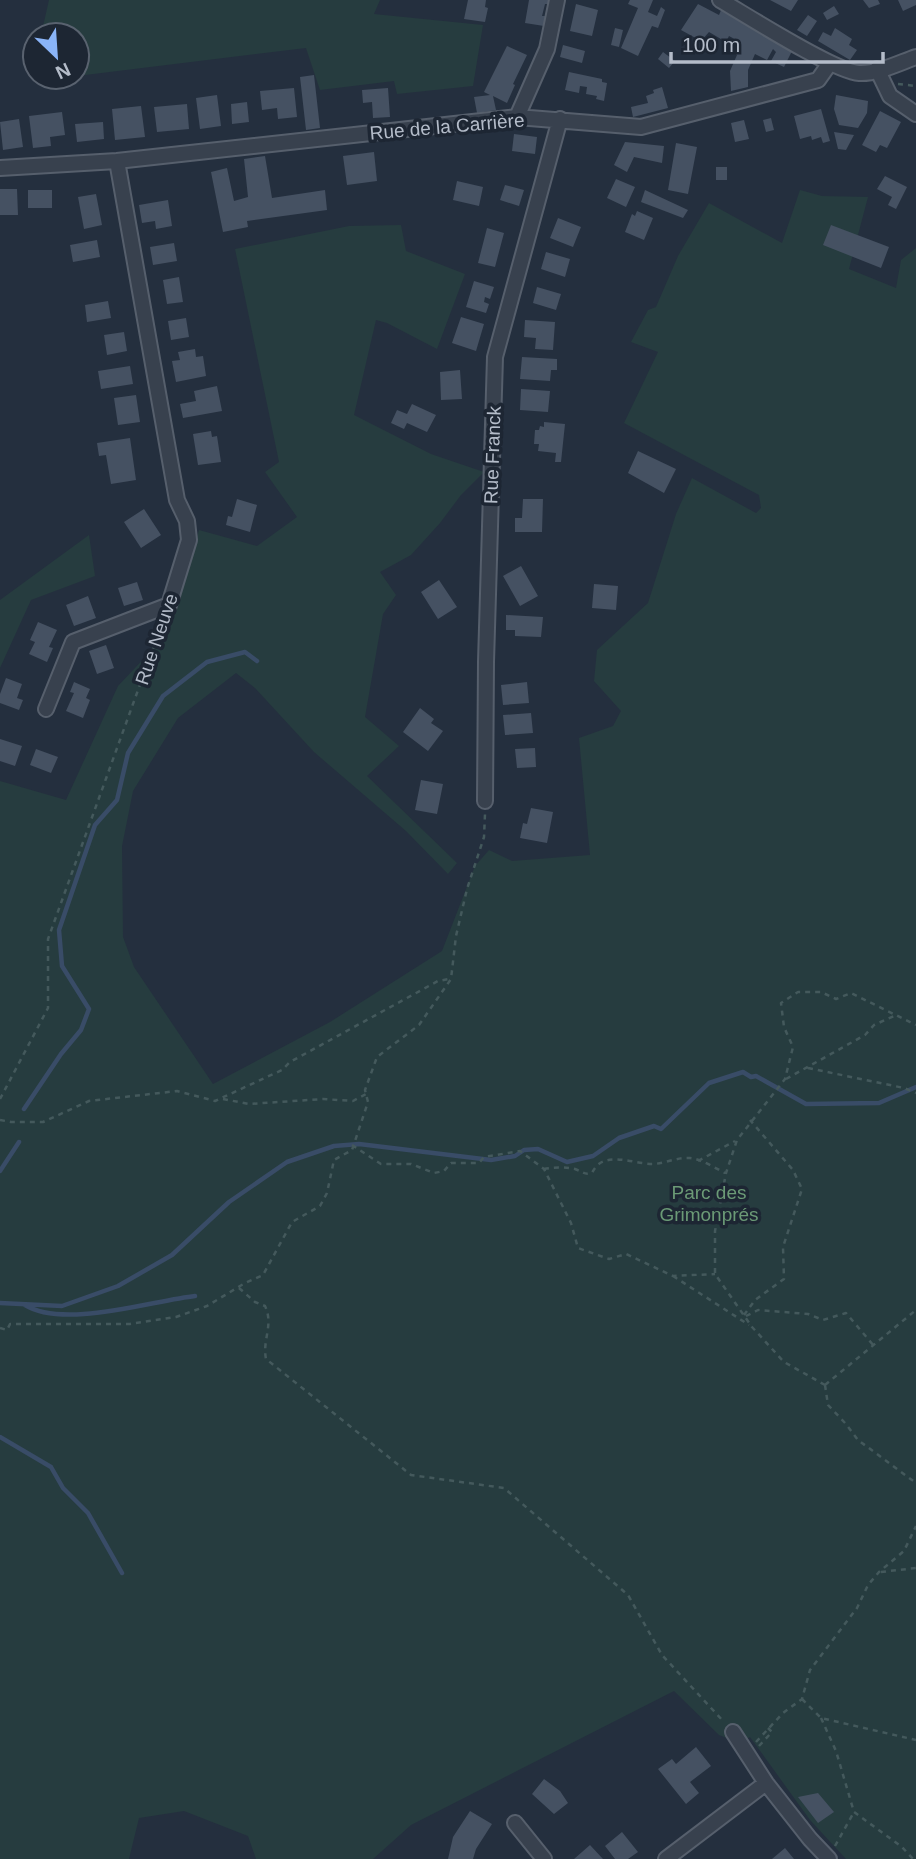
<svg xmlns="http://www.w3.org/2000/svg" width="916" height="1859" font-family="Arial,sans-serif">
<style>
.green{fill:#263c3f}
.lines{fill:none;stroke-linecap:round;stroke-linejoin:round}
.stream{stroke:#394c67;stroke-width:4.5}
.building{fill:#455162}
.street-casing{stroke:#565f6c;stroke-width:18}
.path{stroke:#44595c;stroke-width:2.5;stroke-dasharray:5 5;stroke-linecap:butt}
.street{stroke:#38414e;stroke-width:14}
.labels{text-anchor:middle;stroke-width:7;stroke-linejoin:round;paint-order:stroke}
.street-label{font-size:19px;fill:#b4bcc9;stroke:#1d2633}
.park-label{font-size:19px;fill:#6b9a76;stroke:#1d2633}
</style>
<rect width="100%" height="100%" fill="#242f3e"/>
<path class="green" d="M49,0H380L374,14L483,25L473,86L397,94L394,81L320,90L306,48L77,76V35H41Z
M800,190L822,196L868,197L849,269L896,288L901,260L916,248V1859H846L810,1820L750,1737L740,1743L719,1735L674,1691L411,1825L373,1859H256L248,1836L184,1811L139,1818L129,1859H0V781L66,800L118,686L169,632L199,530L257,546L297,517L265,472L279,462L235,249L349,226L401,225L406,251L465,274L437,349L387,323L376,320L354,415L431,454L484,472L461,495L440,523L411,555L380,572L396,595L383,614L365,717L399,746L367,776L457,863L448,874L406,831L314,752L255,688L236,673L178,718L133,791L122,846L123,937L134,967L213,1084L330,1022L442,951L475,866L489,850L512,861L590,855L579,738L613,726L621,711L594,681L597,650L648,603L676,514L692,478L756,513L761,508L759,495L624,423L658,352L631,342L648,310L656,307L678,256L709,203L782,243Z
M89,535L95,576L31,600L0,668V600Z"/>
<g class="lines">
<path class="stream" d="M24,1109L61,1054L81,1030L89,1009L62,966L59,930L95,825L117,800L128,753L163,696L207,662L245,652L257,661
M0,1171L19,1142
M0,1303L62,1306L118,1286L172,1255L229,1202L287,1162L334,1146L359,1144L491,1160L515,1156L524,1150L538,1149L567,1162L593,1156L619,1138L654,1126L661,1129L709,1083L743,1072L751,1077L756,1076L806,1104L879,1103L916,1087
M25,1305C64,1329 151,1301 195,1296
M0,1437L51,1467L63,1488L88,1513L122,1573"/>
</g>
<path class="building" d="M468,0H486L485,7L488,8L485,22L464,19Z
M529,0H549V4H545L542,16H546L544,26L525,23Z
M630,0H653L648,12L657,16L661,7L665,10L658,28L652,26L638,56L621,48L638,8L628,4Z
M770,0H798L791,11Z
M863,0H878L880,4L869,8Z
M898,0H916V5L903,11Z
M576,4L598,10L592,36L570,31Z
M698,4L719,15L722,8L793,49L784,67L771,61L776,52L773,49L767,60L755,54L748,70V87L731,91L730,71L737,55L734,52L740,42L729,36L726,42L709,32L701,41L681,30Z
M834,6L839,14L827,20L823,13Z
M808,15L817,21L807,36L797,30Z
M615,28L623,30L619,47L611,45Z
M835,28L852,39L849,45L857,50L850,60L818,41L823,32L831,36Z
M563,45L585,51L582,63L560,57Z
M507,46L527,55L513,84L515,85L507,103L493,96L496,110L477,113L474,97L490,95L484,92Z
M663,52L675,61L669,68L658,59Z
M569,72L602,79V82L607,83L604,101L596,99L597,96L586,94L587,87L580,86L579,93L565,90Z
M314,75L320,128L306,130L300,77Z
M662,87L668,108L633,117L631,107L648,103L646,96L654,93L653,90Z
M294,88L297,117L278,119L277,108L262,110L260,91Z
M388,88L390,117L373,118L372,102L363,103L362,90Z
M217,95L221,126L200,129L196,98Z
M836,95L868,101L867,113L858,128L839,125L834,109Z
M247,102L249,122L232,124L231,104Z
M187,104L189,129L157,132L154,107Z
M141,106L145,137L115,140L112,109Z
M821,109L830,141L823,143L821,137L812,140L811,136L800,139L794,116Z
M880,111L901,122L887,148L880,145L876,152L862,145Z
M62,112L65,135L50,137L51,146L33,148L29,116Z
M771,118L774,130L766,132L763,120Z
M19,119L23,147L3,150L0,122Z
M744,120L749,139L735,142L731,123Z
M103,122L104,139L77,142L75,124Z
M834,132L854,135L846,150L838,149Z
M514,134L537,137L535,154L512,151Z
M625,142L664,146L662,163L634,157L627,172L614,165Z
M676,143L697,147L688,194L668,190Z
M374,152L377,181L347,185L343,156Z
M265,156L272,198L325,190L327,210L247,221L248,227L223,232L211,172L227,168L234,201L248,197L244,159Z
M716,167H727V180H716Z
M885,176L907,187L896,209L888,205L892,197L877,189Z
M616,179L635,187L626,207L607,198Z
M457,181L483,187L479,206L453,200Z
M505,185L524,190L519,206L500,200Z
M0,189H17L18,215H0Z
M28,190H52V208H28Z
M645,190L688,210L683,218L641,202Z
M96,194L102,225L84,229L78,197Z
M168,200L172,226L156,229L155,221L142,223L139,205Z
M637,211L653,218L644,240L625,232L632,214L635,216Z
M558,218L581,227L573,247L550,238Z
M831,225L889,247L881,268L823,245Z
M487,228L504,233L495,267L478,263Z
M97,240L100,257L73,262L70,245Z
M174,243L177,261L153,265L150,247Z
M546,252L570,259L565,277L541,269Z
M179,277L183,302L167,304L163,280Z
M474,281L494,287L490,299L485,297L484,302L489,304L486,313L466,307Z
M537,287L561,294L556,310L533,303Z
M108,301L111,318L87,322L85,305Z
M461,317L484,324L476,351L452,343Z
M186,318L189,337L171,340L168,321Z
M525,320L555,322L553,350L535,349L536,338L524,337Z
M124,332L127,351L107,355L104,335Z
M195,349L196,357L203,356L206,376L176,382L172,361L180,360L178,352Z
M522,357L557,359V370H551L550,381L520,379Z
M130,366L133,384L101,389L98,371Z
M460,370L462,399L441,400L440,372Z
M217,386L222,411L183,418L180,404L196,401L194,391Z
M521,389L550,391L548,412L520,410Z
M136,395L140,422L118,425L114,398Z
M412,404L436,415L427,432L407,423L404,429L391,423L397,410L407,414Z
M544,422L565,424L561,462H555L556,453L538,451L539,444H534L535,430H539L540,426L544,427Z
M211,431L212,437L217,436L221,462L198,465L193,434Z
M130,438L136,480L111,484L106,455L99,456L97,443Z
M638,451L676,469L664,493L628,473Z
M237,499L257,505L250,532L226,525L228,516L232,517Z
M523,499H543L542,532H515V518H522Z
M144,509L161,535L141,548L124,522Z
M521,566L538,596L520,606L503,576Z
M439,580L457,607L438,619L421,592Z
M137,582L143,600L124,606L118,588Z
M594,584L618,586L616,610L592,608Z
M88,596L96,618L74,626L66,605Z
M506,615L543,617L541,637L515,636V630H506Z
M38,622L57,630L49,647L53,648L47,662L29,654L35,642L30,640Z
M106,645L114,668L97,674L89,651Z
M6,678L22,684L17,698L23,700L19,710L0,703V694Z
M74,682L90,689L86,698L90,700L83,718L66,711L74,693L70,692Z
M527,682L529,703L503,705L501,685Z
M420,708L434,719L431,723L443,731L428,751L403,732Z
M531,713L533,733L505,735L503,715Z
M0,739L22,746L15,766L0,761Z
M535,748L536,767L517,768L515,749Z
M36,749L58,757L51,773L30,765Z
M421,780L443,784L437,814L415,810Z
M531,808L553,812L547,843L520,838L523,823L527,824Z
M696,1747L711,1766L690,1782L699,1793L686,1804L658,1769L672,1759L676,1764Z
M544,1779L560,1791L568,1803L554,1814L532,1794Z
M818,1793L834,1812L818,1823L798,1797Z
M470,1811L492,1824L476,1849L473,1859H448L453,1837Z
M622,1832L638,1852L628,1859H615L605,1846Z
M590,1845L603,1859H574Z
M785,1848L794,1859H772Z"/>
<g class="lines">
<g class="street-casing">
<path id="street" d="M720,0C746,15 835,72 859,73C877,74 899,63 916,57
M877,69L890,96L916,114
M517,117L547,49L557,0
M0,168L117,161L517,117L641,127L818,80L830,63
M46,709L73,642L169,605L189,540L187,521L177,500L117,161
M485,801L486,662L495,357L560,119
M733,1732L766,1783L810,1839L829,1859
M515,1823L544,1859
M666,1859L766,1783"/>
</g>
<path class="path" d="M898,84L916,86
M808,1068L904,1088L916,1093
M786,1079L865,1035L874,1025L894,1016
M0,1099L48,1008V939L163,621
M223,1099L249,1104L323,1099L353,1101L366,1094
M0,1120L11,1122H43L89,1101L177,1091L215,1101L282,1070L290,1062L438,981L449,979
M352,1145L381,1164H411L434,1173L444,1171L451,1163H479L484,1157L520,1151L544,1169L571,1223L578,1248L609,1259L626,1254L673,1276L715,1274
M698,1161L735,1141
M544,1169C554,1167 565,1167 575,1169C583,1172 584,1175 592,1173C603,1149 633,1164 652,1164C664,1164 677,1157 690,1158C701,1159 715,1168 725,1173
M673,1276L749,1325
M239,1288L255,1302L265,1306C274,1325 262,1340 266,1359L411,1475L504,1488L628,1595L662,1655L724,1722
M744,1315L755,1300L784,1279L783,1247L802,1189L793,1170L750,1120
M746,1316L758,1310L808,1314L823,1320L846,1313L874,1346
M0,1328L7,1330L10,1324H130L176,1317L207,1306L245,1283L263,1275L292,1222L320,1206L327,1193L334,1160L352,1150L368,1102L365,1090L377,1057L419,1025L451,979L456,936L467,889L484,837L485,814
M825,1385L784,1362L752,1327L715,1274V1231L726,1173L737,1140L785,1079L793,1047L784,1027L781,1003L798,992H821L836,999L851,993L916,1025
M825,1385L828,1405L846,1424L858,1440L916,1483
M825,1385L916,1310
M881,1572L916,1568
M802,1699L821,1718L916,1740
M821,1718L836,1751L854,1812L902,1847L913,1859
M756,1742L783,1713L802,1699L810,1670L857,1608L868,1585L879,1572L904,1551L916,1526
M759,1746L772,1732L768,1728
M835,1846L854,1812"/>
<use href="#street" class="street"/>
</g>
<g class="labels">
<g class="street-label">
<text transform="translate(447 126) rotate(-5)" y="7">Rue de la Carrière</text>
<text transform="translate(492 455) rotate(-88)" y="7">Rue Franck</text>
<text transform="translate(156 639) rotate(-71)" y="7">Rue Neuve</text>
</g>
<g class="park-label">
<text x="709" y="1199">Parc des<tspan x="709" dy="22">Grimonprés</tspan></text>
</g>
</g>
<g transform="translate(56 56) rotate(155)"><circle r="33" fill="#1d2633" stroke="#59626f" stroke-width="2"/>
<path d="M0-5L12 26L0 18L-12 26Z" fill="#8ab4f8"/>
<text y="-10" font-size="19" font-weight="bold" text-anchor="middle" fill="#b4bcc9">N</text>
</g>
<path d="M671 52v10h212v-10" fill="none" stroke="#b4bcc9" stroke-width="3.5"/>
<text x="682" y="52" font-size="21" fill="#b4bcc9" stroke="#1d2633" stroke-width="5" paint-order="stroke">100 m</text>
</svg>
